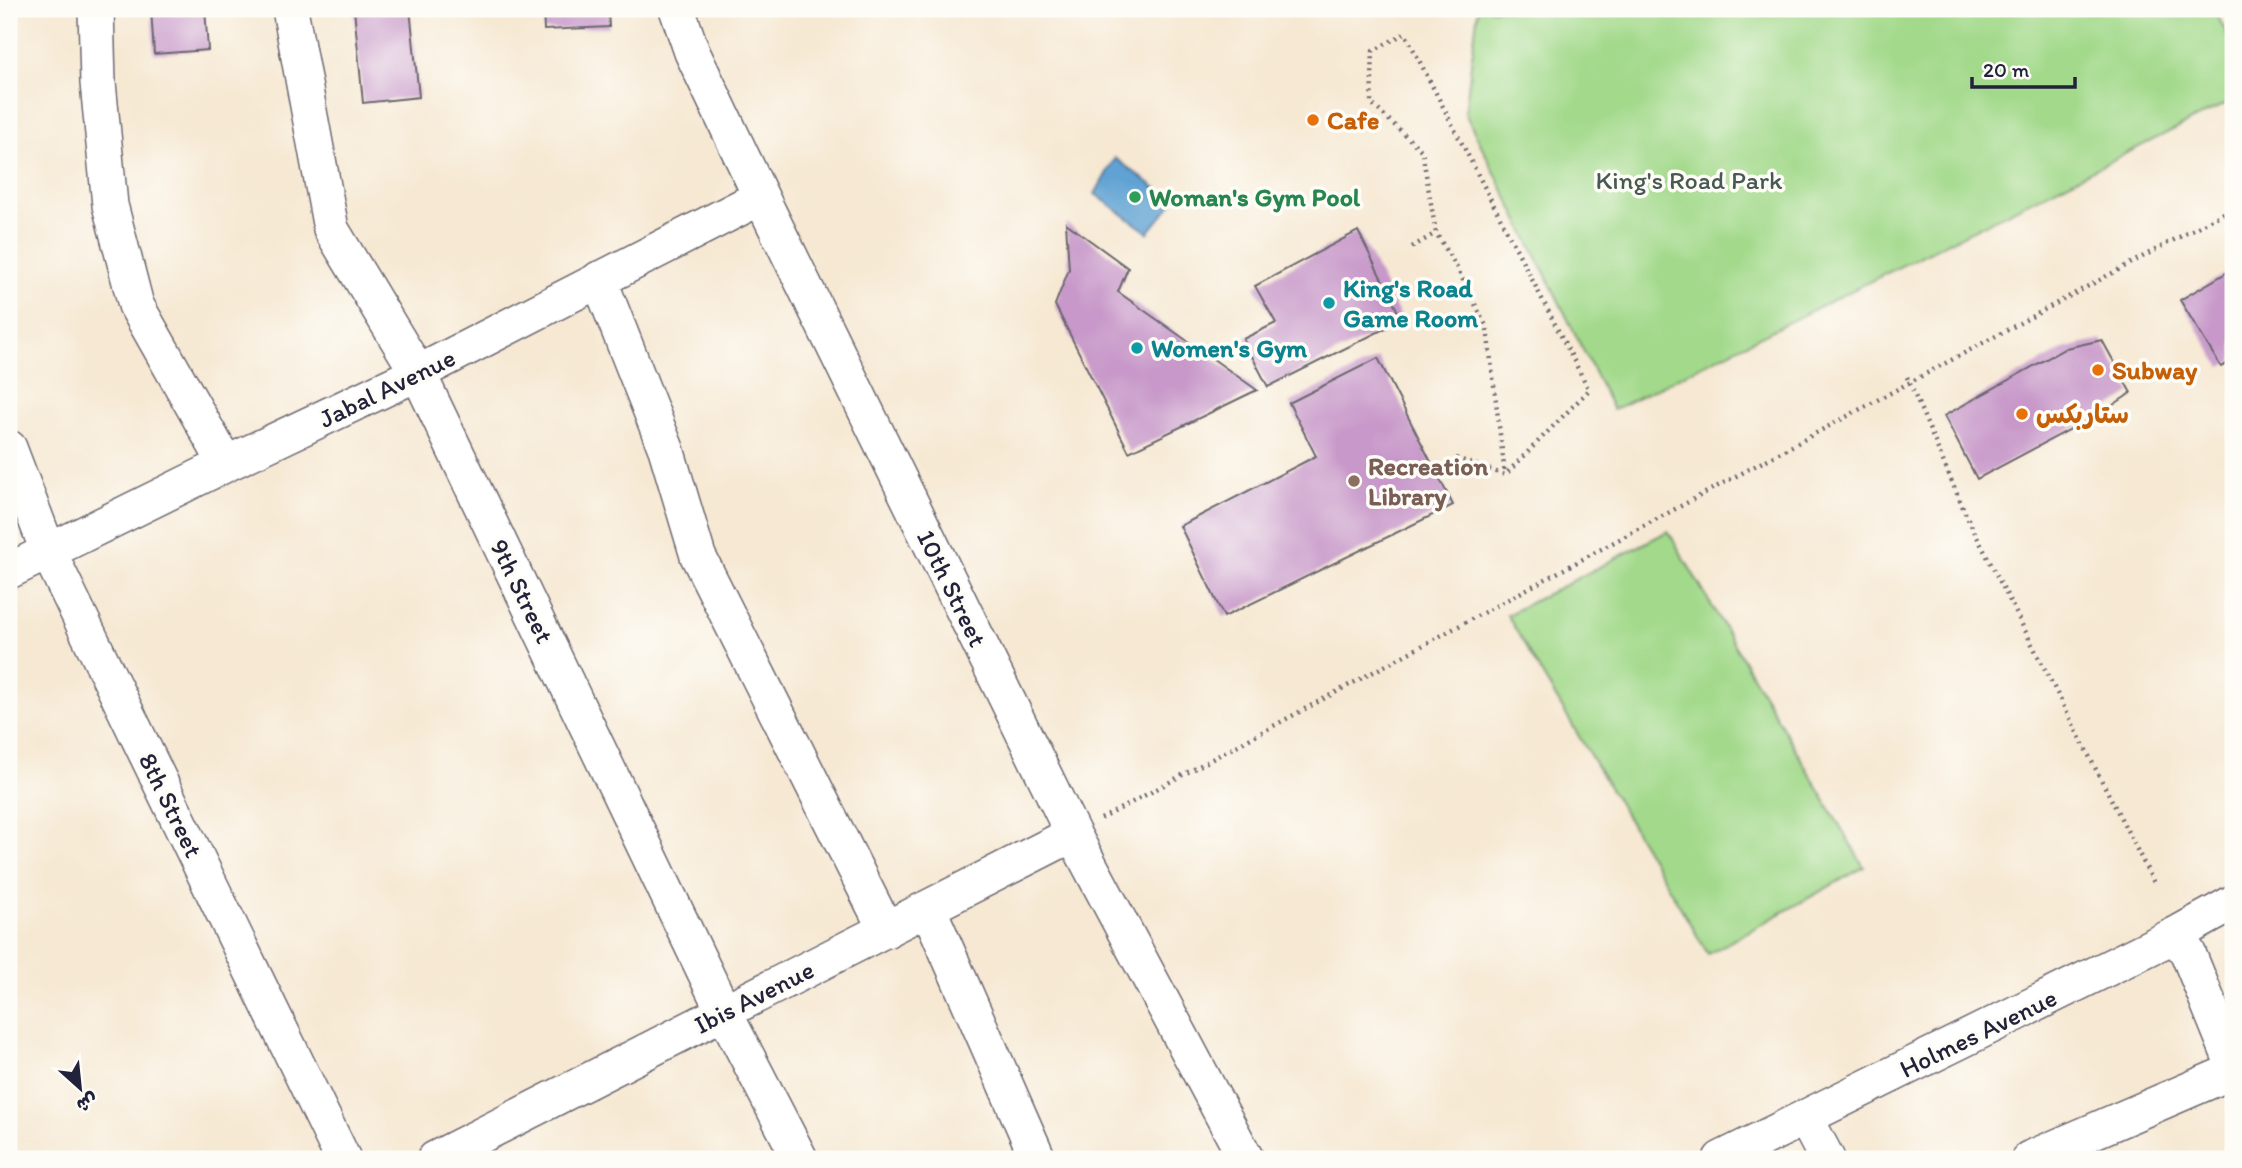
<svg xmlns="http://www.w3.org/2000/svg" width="2242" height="1168" font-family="Itim,'Playpen Sans Arabic',sans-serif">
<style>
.green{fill:#a2d98a;stroke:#627e62;stroke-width:2}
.water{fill:#5ea2d3;stroke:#406287;stroke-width:2}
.building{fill:#c798c9}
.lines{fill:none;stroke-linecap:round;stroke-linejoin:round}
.minor-casing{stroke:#6c6770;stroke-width:38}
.path{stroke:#6c6770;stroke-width:4.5;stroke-dasharray:2 5;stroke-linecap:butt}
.minor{stroke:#fff;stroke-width:35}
.food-dot{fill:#e8710a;stroke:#fdfcf7;stroke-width:2.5}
.leisure-dot{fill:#2e9e5b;stroke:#fdfcf7;stroke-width:2.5}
.culture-dot{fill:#0f9aa8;stroke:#fdfcf7;stroke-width:2.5}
.education-dot{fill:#8d6e63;stroke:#fdfcf7;stroke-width:2.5}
.labels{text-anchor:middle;stroke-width:7;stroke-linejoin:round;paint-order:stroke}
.food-label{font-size:26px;font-weight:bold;fill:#c56008;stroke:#fdfcf7;text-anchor:start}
.park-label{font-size:26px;fill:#485953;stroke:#fdfcf7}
.leisure-label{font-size:26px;font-weight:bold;fill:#27864d;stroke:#fdfcf7;text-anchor:start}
.culture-label{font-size:26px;font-weight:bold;fill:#0d838f;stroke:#fdfcf7;text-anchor:start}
.street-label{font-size:26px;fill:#22223b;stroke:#fdfcf7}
.education-label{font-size:26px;font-weight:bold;fill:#785e54;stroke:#fdfcf7;text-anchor:start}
</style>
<rect width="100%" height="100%" fill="#fdfcf7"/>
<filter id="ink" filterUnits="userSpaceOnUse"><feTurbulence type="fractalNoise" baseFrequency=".0143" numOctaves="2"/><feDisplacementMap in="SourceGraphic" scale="14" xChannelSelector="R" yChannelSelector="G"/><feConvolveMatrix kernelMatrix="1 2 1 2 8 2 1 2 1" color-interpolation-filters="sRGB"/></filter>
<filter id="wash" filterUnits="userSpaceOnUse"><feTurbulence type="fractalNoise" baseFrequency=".00686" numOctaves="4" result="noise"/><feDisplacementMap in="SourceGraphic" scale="28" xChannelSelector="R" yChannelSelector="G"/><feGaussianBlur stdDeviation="1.57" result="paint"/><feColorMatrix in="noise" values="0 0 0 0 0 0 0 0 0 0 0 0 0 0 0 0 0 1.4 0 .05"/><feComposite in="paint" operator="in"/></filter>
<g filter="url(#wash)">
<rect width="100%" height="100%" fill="#f6e8d2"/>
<path class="green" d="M1478,9H2214L2233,46V100L1613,410L1465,113Z
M1668,531L1864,867L1708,954L1507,615Z"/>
<path class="water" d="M1115,158L1174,201L1148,233L1095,194Z"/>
<g id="blocks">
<path class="building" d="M151,9H205L208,50L154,54Z
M354,9H410L419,97L363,103Z
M543,9H608L609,27L544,30Z
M1066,223L1128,268L1118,292L1257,390L1129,452L1055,305L1069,269Z
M1358,231L1402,320L1268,387L1243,339L1276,323L1255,286Z
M2233,269V361L2221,367L2180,300Z
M2102,340L2131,393L2101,413L1977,479L1944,416L2066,348Z
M1378,358L1453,505L1224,617L1180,526L1316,456L1289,403Z"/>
</g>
</g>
<g filter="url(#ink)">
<use href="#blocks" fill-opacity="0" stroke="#6c6770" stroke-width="2"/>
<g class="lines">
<g class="minor-casing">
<path id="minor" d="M96,9L98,83L110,205L136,305L226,464
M290,9L331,229L418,373L724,1012L800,1159
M677,9L692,52L761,197L1073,834L1246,1159
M599,279L666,449L698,556L886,930
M9,448L48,551L343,1159
M9,571L226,464L418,373L761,197
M928,908L1038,1159
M2175,935L2188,953L2233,1064
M1806,1119L1827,1159
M435,1159L1073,834
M1721,1159L2175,935L2233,903
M2029,1159L2233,1071"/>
</g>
<path class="path" d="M1412,247L1436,233
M1907,377L1967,517L2154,883
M1456,458L1505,475L1589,390L1405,33L1373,51L1371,103L1422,151L1436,233L1457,268L1487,328L1505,475
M1101,819L2233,208"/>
<use href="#minor" class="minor"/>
</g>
</g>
<g class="food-dot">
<circle cx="1313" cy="120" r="7"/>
<circle cx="2098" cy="370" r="7"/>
<circle cx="2022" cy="414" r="7"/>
</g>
<circle class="leisure-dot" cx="1135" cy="197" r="7"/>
<g class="culture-dot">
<circle cx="1329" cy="303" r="7"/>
<circle cx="1137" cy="348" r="7"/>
</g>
<circle class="education-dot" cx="1354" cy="481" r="7"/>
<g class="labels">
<g class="food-label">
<text x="1327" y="129">Cafe</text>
<text x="2112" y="379">Subway</text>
<text x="2036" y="423">ستاربكس</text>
</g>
<g class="park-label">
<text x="1689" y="189">King's Road Park</text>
</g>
<g class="leisure-label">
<text x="1149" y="206">Woman's Gym Pool</text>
</g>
<g class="culture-label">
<text x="1343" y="297">King's Road<tspan x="1343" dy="30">Game Room</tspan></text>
<text x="1151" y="357">Women's Gym</text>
</g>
<g class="street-label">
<text transform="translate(387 388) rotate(-26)" y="9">Jabal Avenue</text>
<text transform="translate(952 588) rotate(64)" y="9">10th Street</text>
<text transform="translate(522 591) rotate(64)" y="9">9th Street</text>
<text transform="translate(171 805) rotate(64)" y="9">8th Street</text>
<text transform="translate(754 997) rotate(-27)" y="9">Ibis Avenue</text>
<text transform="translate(1978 1033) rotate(-26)" y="9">Holmes Avenue</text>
</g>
<g class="education-label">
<text x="1368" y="475">Recreation<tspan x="1368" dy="30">Library</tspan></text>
</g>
</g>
<rect width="2242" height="1168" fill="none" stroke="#fdfcf7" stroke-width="35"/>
<g transform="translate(80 1088) rotate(153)" stroke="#fdfcf7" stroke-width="5" paint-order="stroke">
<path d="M0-5L12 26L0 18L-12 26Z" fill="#22223b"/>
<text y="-10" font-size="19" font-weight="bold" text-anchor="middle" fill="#22223b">ش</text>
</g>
<path d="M1972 77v10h103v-10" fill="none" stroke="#22223b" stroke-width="3.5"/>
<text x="1983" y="77" font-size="21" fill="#22223b" stroke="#fdfcf7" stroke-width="5" paint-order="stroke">20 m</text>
</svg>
